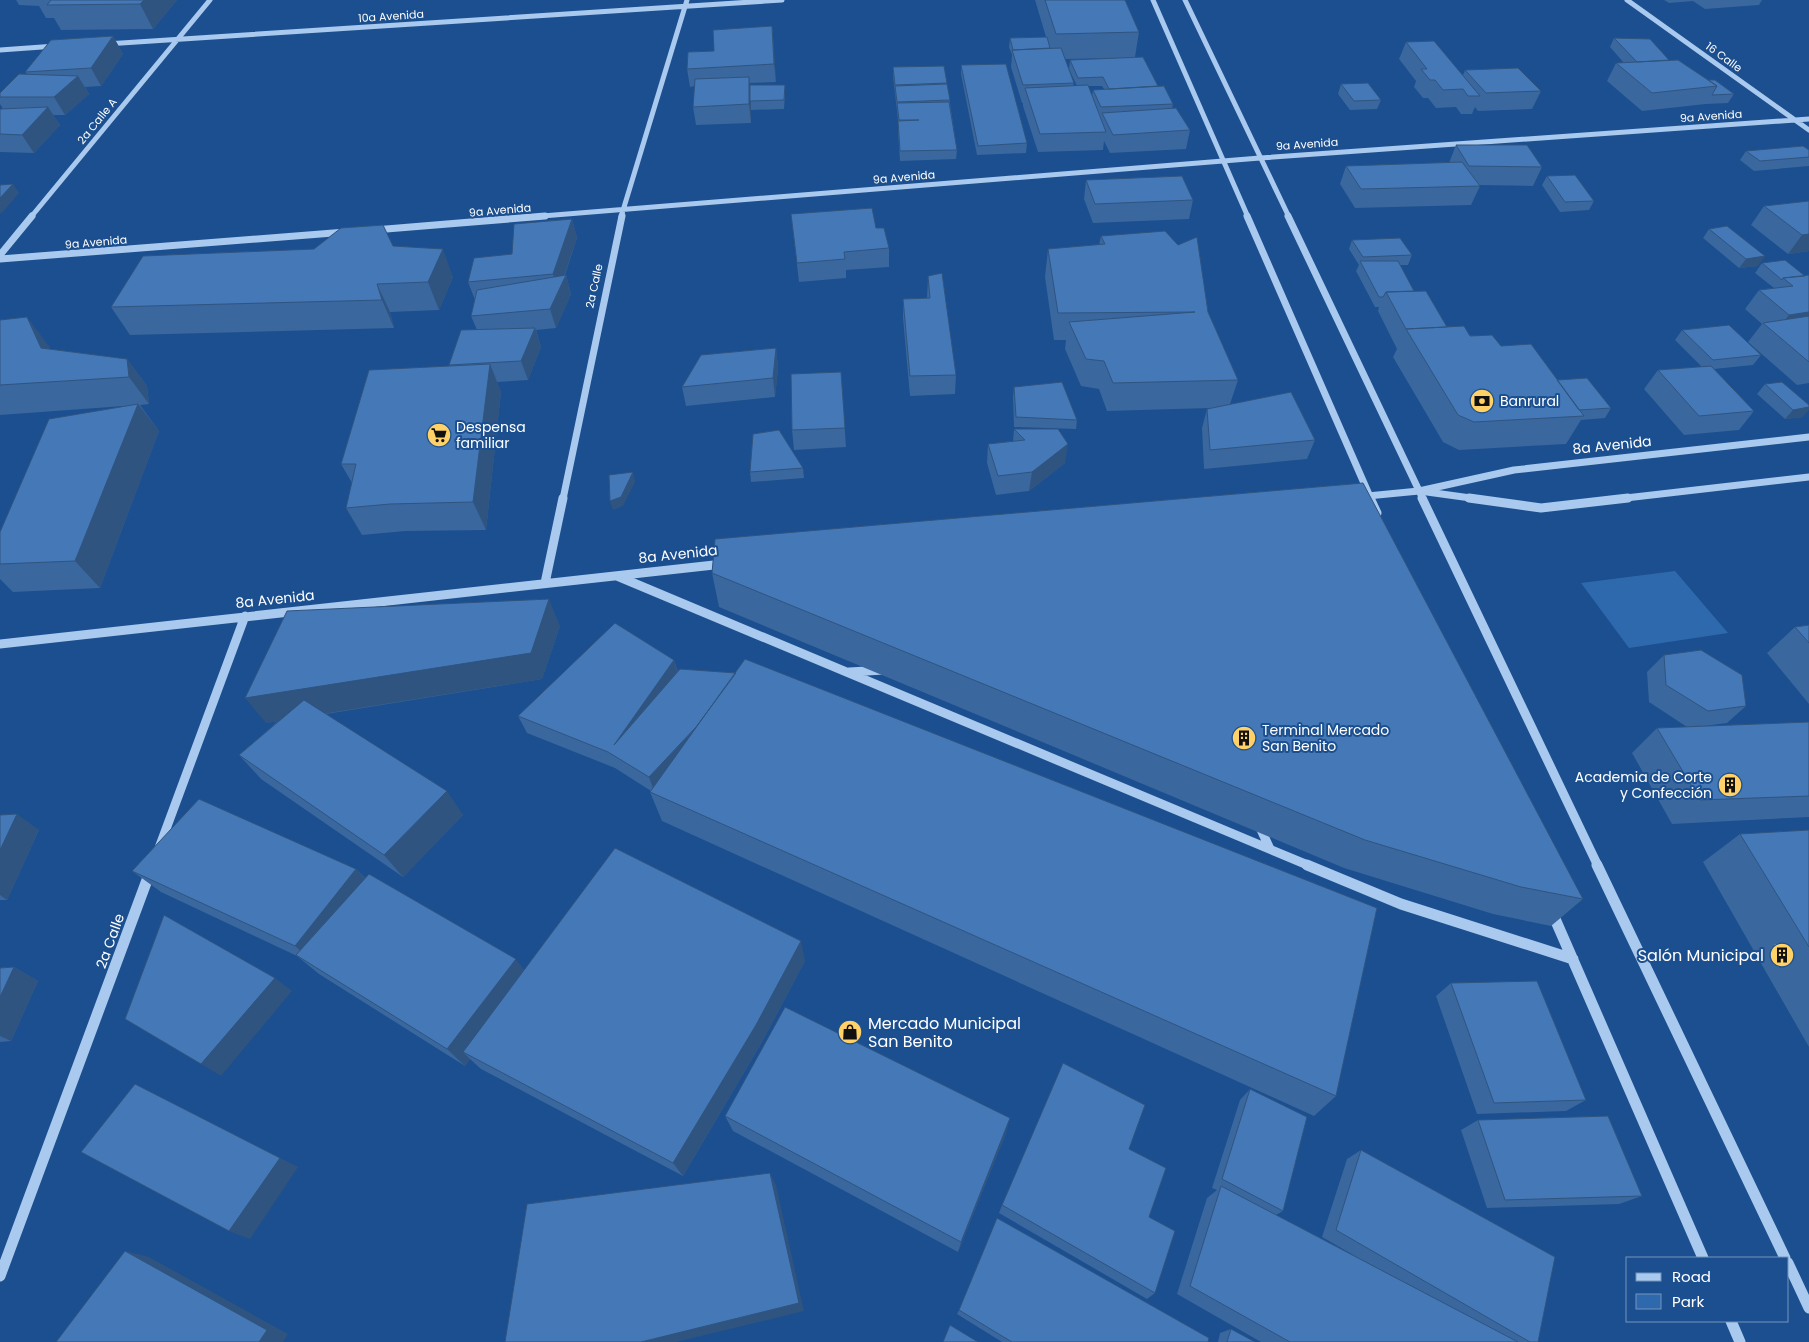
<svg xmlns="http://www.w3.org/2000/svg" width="1809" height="1342" font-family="Poppins,sans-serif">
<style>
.green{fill:#2e69ad}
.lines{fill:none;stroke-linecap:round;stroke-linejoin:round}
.minor-far3{stroke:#a9c9ee;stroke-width:5}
.minor-far2{stroke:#a9c9ee;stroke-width:7}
.minor-far1{stroke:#a9c9ee;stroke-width:9}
.minor{stroke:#a9c9ee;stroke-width:11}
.wall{fill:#3a679d;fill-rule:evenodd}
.shaded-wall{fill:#305480}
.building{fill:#4478b7;stroke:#305480}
.labels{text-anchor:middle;stroke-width:4;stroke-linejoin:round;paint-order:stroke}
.far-street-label{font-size:11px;fill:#fff;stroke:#1b4f8f}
.poi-label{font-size:14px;fill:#fff;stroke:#1b4f8f;text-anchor:start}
.street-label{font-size:14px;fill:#fff;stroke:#1b4f8f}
.near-poi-label{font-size:16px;fill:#fff;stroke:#1b4f8f;text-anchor:end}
</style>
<rect width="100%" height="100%" fill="#1b4f8f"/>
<path class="green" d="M1675,571L1728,633L1629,648L1581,583Z"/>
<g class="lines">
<path class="minor-far3" d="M1153,0L1248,217
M1185,0L1289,217
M1627,0L1809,130
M106,44L782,0
M0,50L56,46
M31,217L210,0
M530,217L1260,158L1809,119
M621,217L687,0"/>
<path class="minor-far2" d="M1247,216L1371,499
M1288,216L1423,499
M374,230L545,216
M0,255L32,216
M0,259L346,232
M1427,492L1478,499
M1357,497L1419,491L1514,470L1809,437
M563,499L622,216
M1617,499L1809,477"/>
<path class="minor-far1" d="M1370,498L1377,513
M1422,498L1598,866
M1469,498L1541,508L1628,498
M617,576L1310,866
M545,583L563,498
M0,644L723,564
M849,672L884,670
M1258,823L1270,849
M159,848L245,616"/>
<path class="minor" d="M1307,865L1401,904L1573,959
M1597,865L1785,1258
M1552,912L1703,1258
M1788,1263L1809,1308
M0,1276L150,872
M1731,1321L1740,1342"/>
</g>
<path class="wall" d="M16,0H177L153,29L61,30L54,18H46L39,6L19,5Z
M1035,0H1125L1139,32L1135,57L1158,86L1173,104L1172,109L1190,130L1186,149L1110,153L1104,141L1103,150L1038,152L1023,106V103H1022L1011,67L1012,55L1009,47L1010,38L1046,37ZM1123,58L1070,60L1069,69L1077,86H1073L1074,83L1065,59ZM1088,86H1102L1104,89L1093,90L1092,96Z
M1664,0H1762L1759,5L1705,9L1693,1L1669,3Z
M772,26L776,82L749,83L750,85L785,94L784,109L751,110V107V123L696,125L693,107L695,86L690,87L687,69L714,51Z
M113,36L123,54L101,86L85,87L89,94L65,115H53L60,125L34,153L0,152V109H3L0,104V93L27,74L25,72Z
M1614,38L1669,60L1668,61L1708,80L1734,94L1728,103L1706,104L1642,111L1607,81L1616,63H1624L1610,47Z
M1406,42L1463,75L1465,70L1541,91L1532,109L1478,111L1475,107L1472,114H1461L1456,107L1436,108L1428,98H1423L1414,87L1416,81L1399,59Z
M961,65L1027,143L1026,153L977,155L961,74Z
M893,67L947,83L957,150L956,159L900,161L898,131V121L897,111L893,77Z
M1341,84L1381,100L1377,109L1350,110L1338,94Z
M1456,145L1542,167L1533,186L1479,185L1480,186L1471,205L1355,208L1340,184L1346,166L1449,163Z
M1809,150V166L1754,171L1740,160L1746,151Z
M1547,176L1594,201L1589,210L1560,212L1542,185Z
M1086,180L1193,200L1189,219L1093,223L1084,199Z
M1809,201V251L1788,254L1751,225L1764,206Z
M791,214L876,228L889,248V267L846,270V278L799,282Z
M572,219L577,238L565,275H566L571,294L556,328L536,330L541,347L528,380L497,382L501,392L486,530L405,531L362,535L346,508L352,483L341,464L449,366L477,330L471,316L475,300L468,282L512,254Z
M1709,229L1758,266L1739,268L1703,238Z
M1101,236L1208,312L1238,380L1230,404L1315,440L1307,459L1204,469L1202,428L1207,409L1211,408L1107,411L1099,389L1081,386L1065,349L1066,340H1054L1045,277L1048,249L1099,245Z
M1352,240L1412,255L1408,265H1400L1414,291L1447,327L1501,346L1557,380L1611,408L1605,418L1581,420L1566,444L1459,450L1443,442L1393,357L1397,349L1378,311L1379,307H1375L1356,271L1359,265L1349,249Z
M393,246L453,277L439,310L390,312L394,328L130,335L111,307Z
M1762,263L1805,276L1809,275V383L1797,385L1748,342L1762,324L1745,309L1759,290L1774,288L1755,273Z
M928,276L956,375L955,394L910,396L903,318V299L927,298Z
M0,320L48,345L50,349L127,359L147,386L149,404L140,405L159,431L100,588L13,592L0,579V532L124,406L0,415Z
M1682,330L1761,355L1753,365L1714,369L1754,411L1739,430L1684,435L1644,389L1658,370L1702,367L1675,340Z
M776,348L778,368L775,397L686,406L682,387Z
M841,372L846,447L794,450L792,430Z
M1765,384L1803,417L1785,419L1757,394Z
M1014,387L1077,420L1076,429L1014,427L1013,397Z
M1014,429L1065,463L1029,491L996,495L987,463L988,444L1013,441Z
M803,468L804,478L751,482L750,472Z
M712,573L1583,899L1551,926L1493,914L1344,868L719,607Z
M1809,625V704L1767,653L1795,627Z
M560,626L542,679L326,714L463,815L403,877L261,779L239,755L278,721L266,723Z
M1664,655L1746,706L1727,723L1704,726L1809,722V817L1672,824L1632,753L1657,728L1687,727L1649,702L1647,672Z
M674,660L678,672L1336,1096L1314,1116L662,821L650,792L651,791L615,768L527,733L518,716Z
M0,815L39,830L7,900H0Z
M1809,830V1047L1703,862L1740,834Z
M356,869L365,878L524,970L805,961L762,1042L683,1176L481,1069L470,1059L465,1066L319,974L297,956L161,892L132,871Z
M14,967L38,981L11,1041L0,1042V968Z
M1451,983L1586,1100L1566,1111L1477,1114L1436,996Z
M1250,1089L1283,1211L1276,1215L1357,1257L1322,1237L1347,1159L1361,1150L1538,1342H1261L1177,1294L1207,1198L1217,1190L1212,1188L1240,1100Z
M725,1116L1006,1133L958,1252L733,1131Z
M1478,1120L1642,1196L1619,1204L1487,1208L1461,1130Z
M1129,1149L1149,1217L1155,1293L1147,1299L999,1213L1002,1205Z
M959,1310L1208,1342H1002L957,1314Z
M1231,1329L1255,1342H1218L1220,1333Z"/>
<path class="shaded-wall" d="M144,0H177L153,29L140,4Z
M772,26L774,44L776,82L774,64Z
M113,36L123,54L101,86L91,68Z
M78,76L89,94L65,115L54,97Z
M749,77L751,94V123L749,104Z
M48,107L60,125L34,153L22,135Z
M13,184L19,193L1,214L0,212V198Z
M572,219L577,238L562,282L566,275L571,294L556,328L550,309L558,291L553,274Z
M1809,234V251L1788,254L1802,235Z
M443,249L453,277L439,310L428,282Z
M1765,256L1758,266L1739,268L1746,259Z
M377,284L390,312L394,328L382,300Z
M1809,312V329L1775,333L1789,315Z
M27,317L48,345L62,376L41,348Z
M535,328L541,347L528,380L521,361Z
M776,348L778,368L775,397L773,378Z
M127,359L147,386L149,404L129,377Z
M490,364L501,392L486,530L473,502Z
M138,404L159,431L100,588L75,561Z
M1809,407V410L1803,417L1785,419L1793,410Z
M1068,444L1065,463L1029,491L1032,472Z
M633,472L635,482L623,506L613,510L610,501Z
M549,599L560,626L542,679L266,723L245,698Z
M674,660L679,678L614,745Z
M748,673L655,794L649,777Z
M447,791L463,815L403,877L384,855Z
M17,814L39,830L7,900L0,895V850Z
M356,869L376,891L318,966L295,946Z
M801,941L805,961L762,1042L683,1176L673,1163Z
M516,959L531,979L463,1052L470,1059L465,1066L447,1049Z
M14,967L38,981L11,1041L0,1036V997Z
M275,978L292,991L221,1076L201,1064Z
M135,1084L298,1167L250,1239L229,1231Z
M1010,1118L1006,1133L958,1252L961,1242Z
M770,1173L776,1185L804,1311L676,1342H641Z
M125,1251L149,1257L288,1334L283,1342H259Z"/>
<path class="building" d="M51,0H144L140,4L47,5Z
M1045,0H1125L1139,32L1056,34Z
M772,26L774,64L687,69L688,52L714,51L713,30Z
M113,36L91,68L25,72L51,40Z
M1047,37L1050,48L1013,50L1010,38Z
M1614,38L1650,39L1669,60L1637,62Z
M1434,41L1480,96H1468L1463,89L1443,90L1435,80H1430L1421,69H1427L1406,42Z
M1061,48L1074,83L1023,85L1012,50Z
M1143,57L1158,86L1109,89L1103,77L1078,78L1070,60Z
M1678,60L1717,86L1652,93L1616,63Z
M1006,64L1027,143L978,146L961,65Z
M944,66L947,83L895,85L893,67Z
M1518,68L1541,91L1486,93L1465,70Z
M19,74L78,76L54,97H0V93Z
M749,77V104L693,107L695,79Z
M1708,80H1715L1734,94L1712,95L1717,86Z
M1368,83L1381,100L1354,101L1341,84Z
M947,84L950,100L897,102L895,86Z
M750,85H785L784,100L750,101Z
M1088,85L1106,132L1040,134L1025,88Z
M1164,86L1173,104L1101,107L1093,90Z
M949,102L957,150L900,151L898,121L919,120H899L897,103Z
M48,107L22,135L0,134V109Z
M1176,108L1190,130L1113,135L1102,113Z
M1456,145H1527L1542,167L1469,166Z
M1803,146L1809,150V157L1760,161L1746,151Z
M1462,162L1480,186L1361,189L1346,166Z
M1575,175L1594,201L1565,202L1547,176Z
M1182,176L1193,200L1095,204L1086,180Z
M13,184L0,198V185Z
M1809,201V234L1802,235L1764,206Z
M872,208L876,228H884L889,248L844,252L845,259L797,263L791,214Z
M572,219L553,274L468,282L474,258L512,254L514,224Z
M383,225L393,246L443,249L428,282L377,284L382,300L111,307L143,256L314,249L341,228Z
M1727,226L1765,256L1746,259L1709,229Z
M1165,231L1178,245L1197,237L1208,312L1238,380L1113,383L1104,361L1086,359L1069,322L1195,312L1058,313L1048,249L1105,244L1101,236Z
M1400,238L1412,255L1363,257L1352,240Z
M1785,260L1805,276L1783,278L1782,280L1762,263Z
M1360,261H1398L1414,291L1386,292L1383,297H1379Z
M942,273L956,375L910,376L903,299L930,298L928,276Z
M566,275L550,309L471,316L477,290Z
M1809,275V312L1789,315L1759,290L1793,286L1783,278Z
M1426,291L1447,327L1406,329L1386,292Z
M1809,316V362L1763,323Z
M27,317L41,348L127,359L129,377L0,385V320Z
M1729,325L1761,355L1713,360L1682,330Z
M1464,326L1470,336L1492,335L1501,346L1531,344L1584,416L1474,422L1458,415L1406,329Z
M535,328L521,361L449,365L461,330Z
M776,348L773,378L682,387L701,355Z
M490,364L473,502L390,504L346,508L356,464H341L369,370Z
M1711,366L1754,411L1699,416L1658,370Z
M841,372L845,428L792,430L791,374Z
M1587,378L1611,408L1579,410L1557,380Z
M1062,382L1077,420L1016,417L1014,387Z
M1782,382L1809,405V407L1793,410L1765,384Z
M1291,392L1315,440L1210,450L1207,409Z
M138,404L75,561L0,564V532L49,419Z
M1014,429H1058L1068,444L1032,472L998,476L988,444L1025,440Z
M779,430L803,468L750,472L753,434Z
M633,472L621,497L610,501L609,475Z
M1363,483L1583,899L1521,887L1365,840L712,573L715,539Z
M549,599L531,653L245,698L287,611Z
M615,623L674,660L614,745L680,669L736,673L696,727L649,777L608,752L518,716Z
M1809,625V643L1795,627Z
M1701,650L1742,675L1746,706L1708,711L1666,685L1664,655Z
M745,659L1377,908L1336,1096L650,792Z
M304,700L447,791L384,855L239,755Z
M1809,722V796L1700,800L1657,728Z
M199,799L356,869L295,946L132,871Z
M17,814L0,850V815Z
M1809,830V947L1740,834Z
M615,848L801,941L756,1025L673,1163L463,1052Z
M369,874L516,959L447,1049L296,955Z
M164,915L275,978L201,1064L125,1019Z
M14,967L0,997V968Z
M1537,981L1586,1100L1494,1103L1451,983Z
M785,1007L1010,1118L961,1242L725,1116Z
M1063,1063L1145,1105L1129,1149L1166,1168L1149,1217L1175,1231L1155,1293L1002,1205Z
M135,1084L280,1158L229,1231L81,1152Z
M1250,1089L1307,1117L1283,1211L1222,1179Z
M1608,1116L1642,1196L1505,1200L1478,1120Z
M1361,1150L1555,1257L1538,1342H1530L1336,1230Z
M770,1173L799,1303L641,1342H505L527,1204Z
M1221,1186L1518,1342H1290L1190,1286Z
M997,1218L1209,1338L1208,1342H1012L959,1310Z
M125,1251L267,1330L259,1342H56Z
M950,1325L978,1342H943Z
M1231,1329L1255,1342H1227Z"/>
<defs>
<g id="bank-disc" transform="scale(1.25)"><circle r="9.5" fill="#ffd166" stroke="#1b4f8f"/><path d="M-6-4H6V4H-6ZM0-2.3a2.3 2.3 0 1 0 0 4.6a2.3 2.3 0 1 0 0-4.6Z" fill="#111"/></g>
<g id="supermarket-disc" transform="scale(1.25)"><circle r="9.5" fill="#ffd166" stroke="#1b4f8f"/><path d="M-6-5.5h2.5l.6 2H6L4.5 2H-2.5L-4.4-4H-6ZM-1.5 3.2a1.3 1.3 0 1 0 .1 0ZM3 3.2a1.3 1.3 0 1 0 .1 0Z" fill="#111"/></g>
<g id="building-disc" transform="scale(1.25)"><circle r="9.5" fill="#ffd166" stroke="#1b4f8f"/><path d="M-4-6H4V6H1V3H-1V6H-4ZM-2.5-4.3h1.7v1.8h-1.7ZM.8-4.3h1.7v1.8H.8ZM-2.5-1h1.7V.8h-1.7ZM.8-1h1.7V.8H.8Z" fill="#111"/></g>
<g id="shop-disc" transform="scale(1.25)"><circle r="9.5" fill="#ffd166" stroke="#1b4f8f"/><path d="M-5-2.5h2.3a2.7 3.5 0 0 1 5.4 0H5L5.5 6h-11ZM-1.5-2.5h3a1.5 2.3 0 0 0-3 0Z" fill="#111"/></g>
</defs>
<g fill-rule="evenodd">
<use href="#bank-disc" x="1482" y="401"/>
<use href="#supermarket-disc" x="439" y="435"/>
<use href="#building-disc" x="1244" y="738"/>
<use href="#building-disc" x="1730" y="785"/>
<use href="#building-disc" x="1782" y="955"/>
<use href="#shop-disc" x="850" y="1032"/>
</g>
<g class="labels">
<g class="far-street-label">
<text transform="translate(391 16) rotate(-4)" y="4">10a Avenida</text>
<text transform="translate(1724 57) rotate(36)" y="4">16 Calle</text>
<text transform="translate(1711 116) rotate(-4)" y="4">9a Avenida</text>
<text transform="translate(97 121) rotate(-51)" y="4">2a Calle A</text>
<text transform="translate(1307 144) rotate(-4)" y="4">9a Avenida</text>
<text transform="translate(904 177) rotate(-5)" y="4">9a Avenida</text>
<text transform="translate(500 210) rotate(-5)" y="4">9a Avenida</text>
<text transform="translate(96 242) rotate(-5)" y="4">9a Avenida</text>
<text transform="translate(594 286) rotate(-78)" y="4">2a Calle</text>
</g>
<g class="poi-label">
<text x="1500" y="406">Banrural</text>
<text x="456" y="432">Despensa<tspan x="456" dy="16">familiar</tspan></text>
<text x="1262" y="735">Terminal Mercado<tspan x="1262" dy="16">San Benito</tspan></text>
<text x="1712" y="782" text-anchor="end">Academia de Corte<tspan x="1712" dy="16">y Confección</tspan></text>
</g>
<g class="street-label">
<text transform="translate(1612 445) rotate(-6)" y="5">8a Avenida</text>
<text transform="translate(678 554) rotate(-6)" y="5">8a Avenida</text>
<text transform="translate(275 599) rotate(-6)" y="5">8a Avenida</text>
<text transform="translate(110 941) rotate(-70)" y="5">2a Calle</text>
</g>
<g class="near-poi-label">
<text x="1764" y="961">Salón Municipal</text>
<text x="868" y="1029" text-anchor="start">Mercado Municipal<tspan x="868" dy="18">San Benito</tspan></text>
</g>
</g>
<rect x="1626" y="1257" width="162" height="65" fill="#1b4f8f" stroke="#7695bc"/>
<rect x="1636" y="1273" width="25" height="8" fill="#a9c9ee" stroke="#7695bc"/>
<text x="1672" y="1282" font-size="15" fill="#ffffff">Road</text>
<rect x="1636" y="1294" width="25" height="15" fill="#2e69ad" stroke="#7695bc"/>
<text x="1672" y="1307" font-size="15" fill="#ffffff">Park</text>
</svg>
